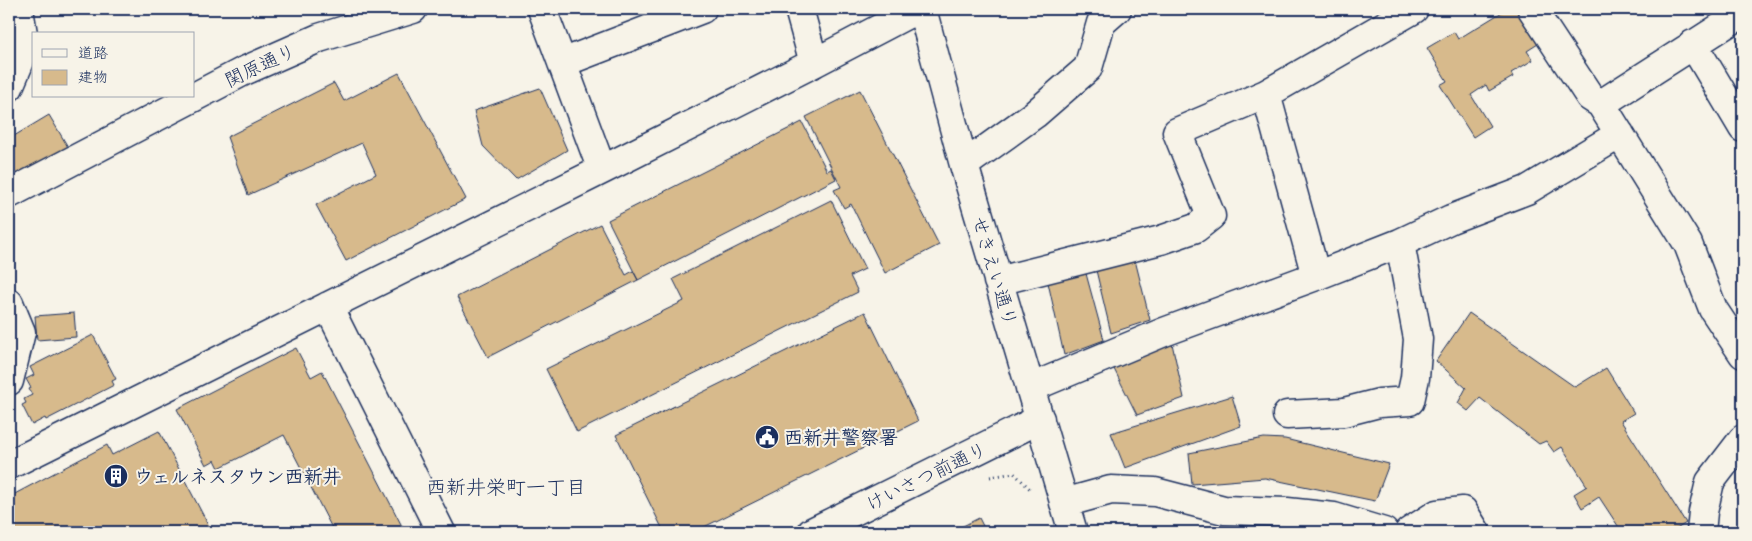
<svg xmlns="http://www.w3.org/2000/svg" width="1752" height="541" font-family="Itim,'Klee One',sans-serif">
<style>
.building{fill:#d7ba8c;stroke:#1b2f5e}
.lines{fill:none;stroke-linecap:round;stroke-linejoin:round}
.minor-casing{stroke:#1b2f5e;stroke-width:31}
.path{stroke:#1b2f5e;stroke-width:3;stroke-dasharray:1 4;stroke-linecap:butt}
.minor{stroke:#f7f3e8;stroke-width:28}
.labels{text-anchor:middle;stroke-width:4;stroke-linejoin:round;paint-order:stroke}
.street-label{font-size:19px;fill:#1b2f5e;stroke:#f7f3e8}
.poi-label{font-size:19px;font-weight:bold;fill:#1b2f5e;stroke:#f7f3e8;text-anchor:start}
.neighbourhood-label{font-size:20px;fill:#1b2f5e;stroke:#f7f3e8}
</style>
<rect width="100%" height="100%" fill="#f7f3e8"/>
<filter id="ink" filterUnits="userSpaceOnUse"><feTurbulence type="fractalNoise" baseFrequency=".02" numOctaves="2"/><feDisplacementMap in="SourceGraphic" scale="10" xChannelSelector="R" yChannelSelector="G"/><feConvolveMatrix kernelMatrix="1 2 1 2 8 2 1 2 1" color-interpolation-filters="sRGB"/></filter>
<g filter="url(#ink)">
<path class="building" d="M1507,9H1516L1538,44L1527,51L1533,60L1511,73L1513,77L1489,91L1486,85L1471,95L1490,126L1473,137L1440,85L1447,81L1427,48L1454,32L1458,39Z
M399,73L466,199L346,261L316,205L376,174L362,143L248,195L227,137L334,83L344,101Z
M540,88L567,150L516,180L483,146L474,111Z
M860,90L939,245L885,273L851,204L844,208L834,190L841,187L806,117Z
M49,115L68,147L9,180V139Z
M802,122L827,171L831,169L836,179L638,280L608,220Z
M831,200L865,269L850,276L858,292L577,432L546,369L684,301L673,279Z
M600,224L626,275L633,271L638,280L488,357L457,297Z
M1134,256L1150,320L1111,333L1095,266Z
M1085,270L1104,340L1064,355L1047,278Z
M865,312L918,421L694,532H664L616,435Z
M74,313L76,337L37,340L35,316Z
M1469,313L1575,387L1606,368L1634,413L1621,421L1686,523L1672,532H1622L1599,497L1582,508L1574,494L1587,486L1562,447L1554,452L1546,441L1539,444L1480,398L1468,411L1458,403L1466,388L1436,361Z
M93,335L116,379L112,381L114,385L46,420L45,418L32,425L22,405L26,403L24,399L32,395L29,389L31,388L26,379L34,375L30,367Z
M1171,339L1184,398L1137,415L1112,365Z
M296,348L311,377L322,371L405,532H334L284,435L219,468L215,460L206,465L177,409Z
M1232,396L1241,426L1125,468L1111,433Z
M159,431L212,532H9V497L107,445L112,455Z
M1264,438L1285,439L1389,464L1375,501L1265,478L1192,484L1189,453Z
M979,518L986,532H951Z"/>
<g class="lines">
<g class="minor-casing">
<path id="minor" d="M542,9L602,170
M799,9L814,63
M922,9L964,165L1073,532
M1532,9L1590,97L1601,104L1688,244L1713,309L1743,354
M1693,44L1743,128
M562,63L702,9
M9,87L20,61L23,34L19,9
M1266,94L1316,276
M1601,104L1743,13
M964,165L1035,114L1088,68L1101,23L1117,9
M9,194L244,71L319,38L413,9
M998,281L1161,240L1196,228L1211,216L1177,132L1266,94L1414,9
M9,303L21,332L9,381
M328,306L441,532
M1030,388L1164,332L1316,276L1400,243L1451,219L1527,190L1620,134
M1287,415L1344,412L1379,403L1410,401L1415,378L1418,339L1400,243
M9,465L602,170L814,63L917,9
M1064,503L1111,490L1155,492L1224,510L1287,512L1334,517L1384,532
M812,532L1040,419
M1409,532L1437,514L1463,511L1476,532
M1701,532L1703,512L1710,482L1743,439"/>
</g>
<path class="path" d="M990,477L1014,473L1030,489"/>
<use href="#minor" class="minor"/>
</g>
</g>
<defs>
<g id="civic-disc" transform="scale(1.25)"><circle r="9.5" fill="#1b2f5e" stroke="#f7f3e8"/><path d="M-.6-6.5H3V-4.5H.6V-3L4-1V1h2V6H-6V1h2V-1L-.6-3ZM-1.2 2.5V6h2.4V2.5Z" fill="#fff"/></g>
<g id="building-disc" transform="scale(1.25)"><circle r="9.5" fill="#1b2f5e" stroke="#f7f3e8"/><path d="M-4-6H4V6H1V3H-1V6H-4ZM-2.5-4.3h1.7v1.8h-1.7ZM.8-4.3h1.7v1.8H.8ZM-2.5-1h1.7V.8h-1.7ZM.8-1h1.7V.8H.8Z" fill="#fff"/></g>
</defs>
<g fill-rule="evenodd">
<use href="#civic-disc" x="767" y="437"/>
<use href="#building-disc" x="116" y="476"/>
</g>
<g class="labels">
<g class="street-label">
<text transform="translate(260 65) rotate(-25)" y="7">関原通り</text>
<text transform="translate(995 271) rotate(73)" y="7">せきえい通り</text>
<text transform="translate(926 476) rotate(-26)" y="7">けいさつ前通り</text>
</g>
<g class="poi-label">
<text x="784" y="444">西新井警察署</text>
<text x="134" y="483">ウェルネスタウン西新井</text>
</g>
<g class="neighbourhood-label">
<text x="506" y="494">西新井栄町一丁目</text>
</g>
</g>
<rect width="1752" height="541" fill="none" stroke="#f7f3e8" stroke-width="30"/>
<rect x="15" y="15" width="1722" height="511" fill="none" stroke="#1b2f5e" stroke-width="2" filter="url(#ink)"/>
<rect x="32" y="32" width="162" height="65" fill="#f7f3e8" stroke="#9fa5b1"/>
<rect x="42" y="49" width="25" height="8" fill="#f7f3e8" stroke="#9fa5b1"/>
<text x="78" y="58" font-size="15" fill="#1b2f5e">道路</text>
<rect x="42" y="70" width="25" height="15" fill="#d7ba8c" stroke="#9fa5b1"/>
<text x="78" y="82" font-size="15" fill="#1b2f5e">建物</text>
</svg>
